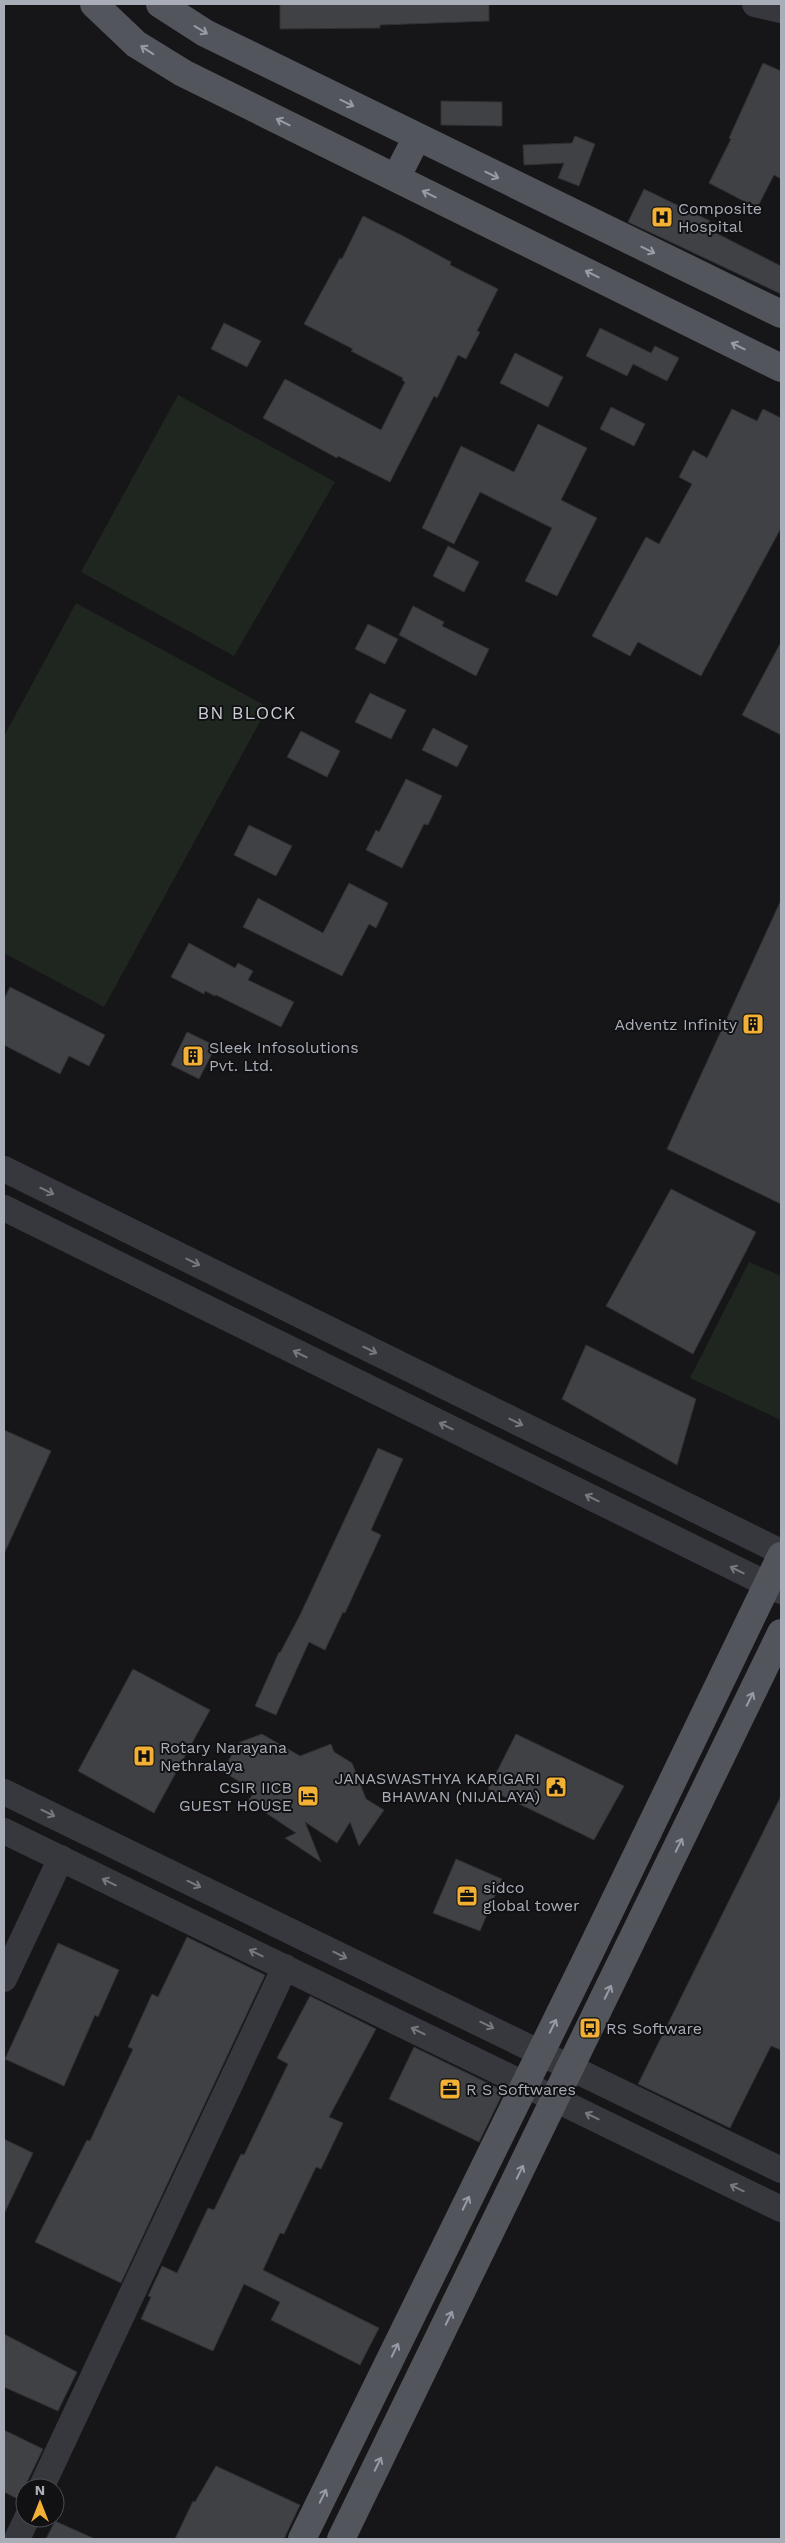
<svg xmlns="http://www.w3.org/2000/svg" width="785" height="2543" font-family="'Work Sans',sans-serif">
<style>
.green{fill:#1e261f}
.building{fill:#404145;stroke:#303034}
.lines{fill:none;stroke-linecap:round;stroke-linejoin:round}
.minor{stroke:#37383d;stroke-width:26}
.major{stroke:#53555c;stroke-width:28}
.oneway{stroke:#979ba6}
.oneway2{stroke:#757881}
.labels{text-anchor:middle;stroke-width:4;stroke-linejoin:round;paint-order:stroke}
.poi-label{font-size:16px;fill:#a8adb8;stroke:#111113;text-anchor:start}
.neighbourhood-label{font-size:18px;letter-spacing:1px;fill:#c9ccd4;stroke:#111113}
</style>
<rect width="100%" height="100%" fill="#161618"/>
<path class="green" d="M178,395L335,482L234,656L81,572Z
M76,603L268,707L104,1007L4,953V736Z
M749,1262L781,1276V1420L690,1378Z"/>
<path class="building" d="M280,4H489V21L380,25V28L280,29Z
M763,63L781,71V179L774,175L757,208L709,183L731,139L729,138Z
M441,101L502,102V126L441,125Z
M575,136L595,144L579,186L558,178L564,163L524,165L523,145L572,143Z
M644,189L710,221L706,228L781,266V294L628,222Z
M363,216L403,236L451,262L450,265L498,289L477,331L480,332L466,359L458,355L437,398L434,396L390,482L338,456L337,458L263,418L285,379L381,430L405,382L402,380L403,378L351,351L353,349L304,324L340,258L342,259Z
M224,323L261,341L247,367L211,349Z
M600,328L651,353L655,346L679,358L667,381L633,364L627,376L586,356Z
M515,353L563,377L548,407L500,383Z
M611,407L645,424L634,446L600,429Z
M732,409L757,421L763,409L781,418V528L701,676L638,642L630,656L592,636L646,537L659,544L692,484L679,477L693,450L707,458Z
M538,424L587,448L561,500L597,518L557,596L525,581L552,528L480,492L454,544L422,528L461,446L514,472Z
M448,546L479,562L464,592L433,576Z
M413,606L444,622L442,626L489,649L476,676L399,635Z
M368,624L398,639L385,664L355,649Z
M781,642V735L742,715Z
M370,693L406,710L391,739L355,722Z
M433,728L468,746L457,767L422,750Z
M301,731L340,751L327,777L287,757Z
M406,779L442,796L428,825L424,824L402,868L366,850L376,830L379,832Z
M249,825L292,846L276,876L234,855Z
M349,883L388,903L376,928L369,924L342,976L243,927L258,898L323,933Z
M781,900V1204L667,1149Z
M189,943L235,968L238,963L253,971L248,980L294,1002L281,1027L216,995L215,996L205,991L204,994L171,977Z
M10,987L105,1035L89,1066L69,1056L60,1074L4,1045V999Z
M187,1032L216,1046L199,1079L171,1065Z
M671,1189L756,1232L693,1354L606,1306Z
M586,1345L696,1399L677,1465L562,1399Z
M4,1430L51,1451L4,1554Z
M378,1448L403,1459L371,1530L381,1535L345,1613L343,1612L325,1650L309,1642L276,1715L255,1706L279,1652L280,1653L300,1615Z
M133,1669L210,1710L154,1813L78,1771Z
M262,1734L300,1756L331,1744L334,1752L352,1763L366,1799L384,1810L359,1846L350,1822L337,1843L305,1822L321,1862L285,1838L296,1833L248,1801L255,1791L222,1771L240,1742Z
M516,1734L624,1786L594,1840L488,1789Z
M781,1796V2050L771,2046L730,2128L638,2084Z
M456,1859L502,1879L480,1931L433,1913Z
M187,1937L265,1975L121,2283L35,2242L87,2140L90,2141L133,2049L128,2047L152,1994L158,1997Z
M58,1943L119,1970L98,2017L95,2015L64,2086L5,2059Z
M310,1996L376,2029L329,2117L343,2123L321,2169L316,2167L284,2234L280,2233L263,2270L379,2328L360,2365L271,2320L280,2302L244,2284L213,2351L141,2319L151,2297L148,2296L162,2266L177,2273L208,2208L214,2210L241,2154L244,2155L288,2064L277,2058Z
M414,2047L504,2091L479,2142L389,2099Z
M4,2139L33,2153L4,2214Z
M4,2334L77,2372L58,2411L4,2387Z
M4,2430L43,2449L27,2482L22,2501L4,2492Z
M216,2466L300,2505L284,2539H175L193,2501L195,2502Z
M55,2521L95,2539H46Z"/>
<g class="lines">
<path class="minor" d="M755,4L781,10
M4,1169L781,1552
M4,1208L781,1591
M4,1792L781,2170
M4,1831L781,2209
M4,1979L61,1858
M41,2488L285,1967
M17,2539L27,2518"/>
<path class="major" d="M94,4L136,44L183,73L781,368
M160,4L205,33L781,314
M396,178L417,137
M302,2539L590,1952L781,1556
M341,2539L781,1633"/>
</g>
<defs><path id="oneway-shaft" d="M-6 0H5M1.5-3L5.5 0L1.5 3" fill="none" stroke-width="1.6" stroke-linecap="round" stroke-linejoin="round" transform="scale(1.25)"/></defs>
<g class="oneway">
<use href="#oneway-shaft" transform="translate(201 30) rotate(31)"/>
<use href="#oneway-shaft" transform="translate(147 50) rotate(-147)"/>
<use href="#oneway-shaft" transform="translate(347 103) rotate(26)"/>
<use href="#oneway-shaft" transform="translate(283 122) rotate(-154)"/>
<use href="#oneway-shaft" transform="translate(492 175) rotate(26)"/>
<use href="#oneway-shaft" transform="translate(429 194) rotate(-154)"/>
<use href="#oneway-shaft" transform="translate(648 250) rotate(26)"/>
<use href="#oneway-shaft" transform="translate(592 274) rotate(-154)"/>
<use href="#oneway-shaft" transform="translate(738 346) rotate(-154)"/>
<use href="#oneway-shaft" transform="translate(750 1699) rotate(-64)"/>
<use href="#oneway-shaft" transform="translate(679 1845) rotate(-64)"/>
<use href="#oneway-shaft" transform="translate(608 1992) rotate(-64)"/>
<use href="#oneway-shaft" transform="translate(553 2026) rotate(-64)"/>
<use href="#oneway-shaft" transform="translate(520 2172) rotate(-64)"/>
<use href="#oneway-shaft" transform="translate(466 2203) rotate(-64)"/>
<use href="#oneway-shaft" transform="translate(449 2318) rotate(-64)"/>
<use href="#oneway-shaft" transform="translate(395 2350) rotate(-64)"/>
<use href="#oneway-shaft" transform="translate(378 2464) rotate(-64)"/>
<use href="#oneway-shaft" transform="translate(323 2496) rotate(-64)"/>
</g>
<g class="oneway2">
<use href="#oneway-shaft" transform="translate(47 1191) rotate(26)"/>
<use href="#oneway-shaft" transform="translate(193 1262) rotate(26)"/>
<use href="#oneway-shaft" transform="translate(370 1350) rotate(26)"/>
<use href="#oneway-shaft" transform="translate(300 1354) rotate(-154)"/>
<use href="#oneway-shaft" transform="translate(516 1422) rotate(26)"/>
<use href="#oneway-shaft" transform="translate(446 1426) rotate(-154)"/>
<use href="#oneway-shaft" transform="translate(592 1498) rotate(-154)"/>
<use href="#oneway-shaft" transform="translate(737 1570) rotate(-154)"/>
<use href="#oneway-shaft" transform="translate(48 1813) rotate(26)"/>
<use href="#oneway-shaft" transform="translate(109 1882) rotate(-154)"/>
<use href="#oneway-shaft" transform="translate(194 1884) rotate(26)"/>
<use href="#oneway-shaft" transform="translate(256 1953) rotate(-154)"/>
<use href="#oneway-shaft" transform="translate(340 1955) rotate(26)"/>
<use href="#oneway-shaft" transform="translate(487 2025) rotate(26)"/>
<use href="#oneway-shaft" transform="translate(418 2031) rotate(-154)"/>
<use href="#oneway-shaft" transform="translate(592 2116) rotate(-154)"/>
<use href="#oneway-shaft" transform="translate(737 2188) rotate(-154)"/>
</g>
<defs>
<g id="hospital-square" transform="scale(1.125)"><rect x="-9" y="-9" width="18" height="18" rx="4" fill="#f2b134" stroke="#111113"/><path d="M-5-5h3v3.5h4V-5h3V5h-3V1.5h-4V5h-3Z" fill="#111"/></g>
<g id="building-square" transform="scale(1.125)"><rect x="-9" y="-9" width="18" height="18" rx="4" fill="#f2b134" stroke="#111113"/><path d="M-4-6H4V6H1V3H-1V6H-4ZM-2.5-4.3h1.7v1.8h-1.7ZM.8-4.3h1.7v1.8H.8ZM-2.5-1h1.7V.8h-1.7ZM.8-1h1.7V.8H.8Z" fill="#111"/></g>
<g id="civic-square" transform="scale(1.125)"><rect x="-9" y="-9" width="18" height="18" rx="4" fill="#f2b134" stroke="#111113"/><path d="M-.6-6.5H3V-4.5H.6V-3L4-1V1h2V6H-6V1h2V-1L-.6-3ZM-1.2 2.5V6h2.4V2.5Z" fill="#111"/></g>
<g id="hotel-square" transform="scale(1.125)"><rect x="-9" y="-9" width="18" height="18" rx="4" fill="#f2b134" stroke="#111113"/><path d="M-6-4.5h1.5V1H6V5H4.5V3h-9V5H-6ZM-4 0a1.8 1.8 0 1 1 3.6 0ZM.5 0V-2.5h3Q6-2.5 6 0Z" fill="#111"/></g>
<g id="office-square" transform="scale(1.125)"><rect x="-9" y="-9" width="18" height="18" rx="4" fill="#f2b134" stroke="#111113"/><path d="M-6-3h4V-5.5h4V-3h4V5H-6ZM-1-4.5V-3h2v-1.5ZM-6 0V1H6V0Z" fill="#111"/></g>
<g id="bus-square" transform="scale(1.125)"><rect x="-9" y="-9" width="18" height="18" rx="4" fill="#f2b134" stroke="#111113"/><path d="M-5-6H5V4H4V6H2V4H-2V6H-4V4H-5ZM-3.5-4V0h7V-4ZM-3.5 1.2v1.5H-2V1.2ZM2 1.2v1.5H3.5V1.2Z" fill="#111"/></g>
</defs>
<g fill-rule="evenodd">
<use href="#hospital-square" x="662" y="217"/>
<use href="#building-square" x="753" y="1024"/>
<use href="#building-square" x="193" y="1056"/>
<use href="#hospital-square" x="144" y="1756"/>
<use href="#civic-square" x="556" y="1787"/>
<use href="#hotel-square" x="308" y="1796"/>
<use href="#office-square" x="467" y="1896"/>
<use href="#bus-square" x="590" y="2028"/>
<use href="#office-square" x="450" y="2089"/>
</g>
<g class="labels">
<g class="poi-label">
<text x="678" y="214">Composite<tspan x="678" dy="18">Hospital</tspan></text>
<text x="737" y="1030" text-anchor="end">Adventz Infinity</text>
<text x="209" y="1053">Sleek Infosolutions<tspan x="209" dy="18">Pvt. Ltd.</tspan></text>
<text x="160" y="1753">Rotary Narayana<tspan x="160" dy="18">Nethralaya</tspan></text>
<text x="540" y="1784" text-anchor="end">JANASWASTHYA KARIGARI<tspan x="540" dy="18">BHAWAN (NIJALAYA)</tspan></text>
<text x="292" y="1793" text-anchor="end">CSIR IICB<tspan x="292" dy="18">GUEST HOUSE</tspan></text>
<text x="483" y="1893">sidco<tspan x="483" dy="18">global tower</tspan></text>
<text x="606" y="2034">RS Software</text>
<text x="466" y="2095">R S Softwares</text>
</g>
<g class="neighbourhood-label">
<text x="247" y="719">BN BLOCK</text>
</g>
</g>
<rect width="785" height="2543" fill="none" stroke="#a8adb8" stroke-width="10"/>
<g transform="translate(40 2503)"><circle r="24" fill="#111113" stroke="#4d4f55"/>
<path d="M0-4L9 19L0 12L-9 19Z" fill="#f2b134"/>
<text y="-8" font-size="14" font-weight="bold" text-anchor="middle" fill="#a8adb8">N</text>
</g>
</svg>
